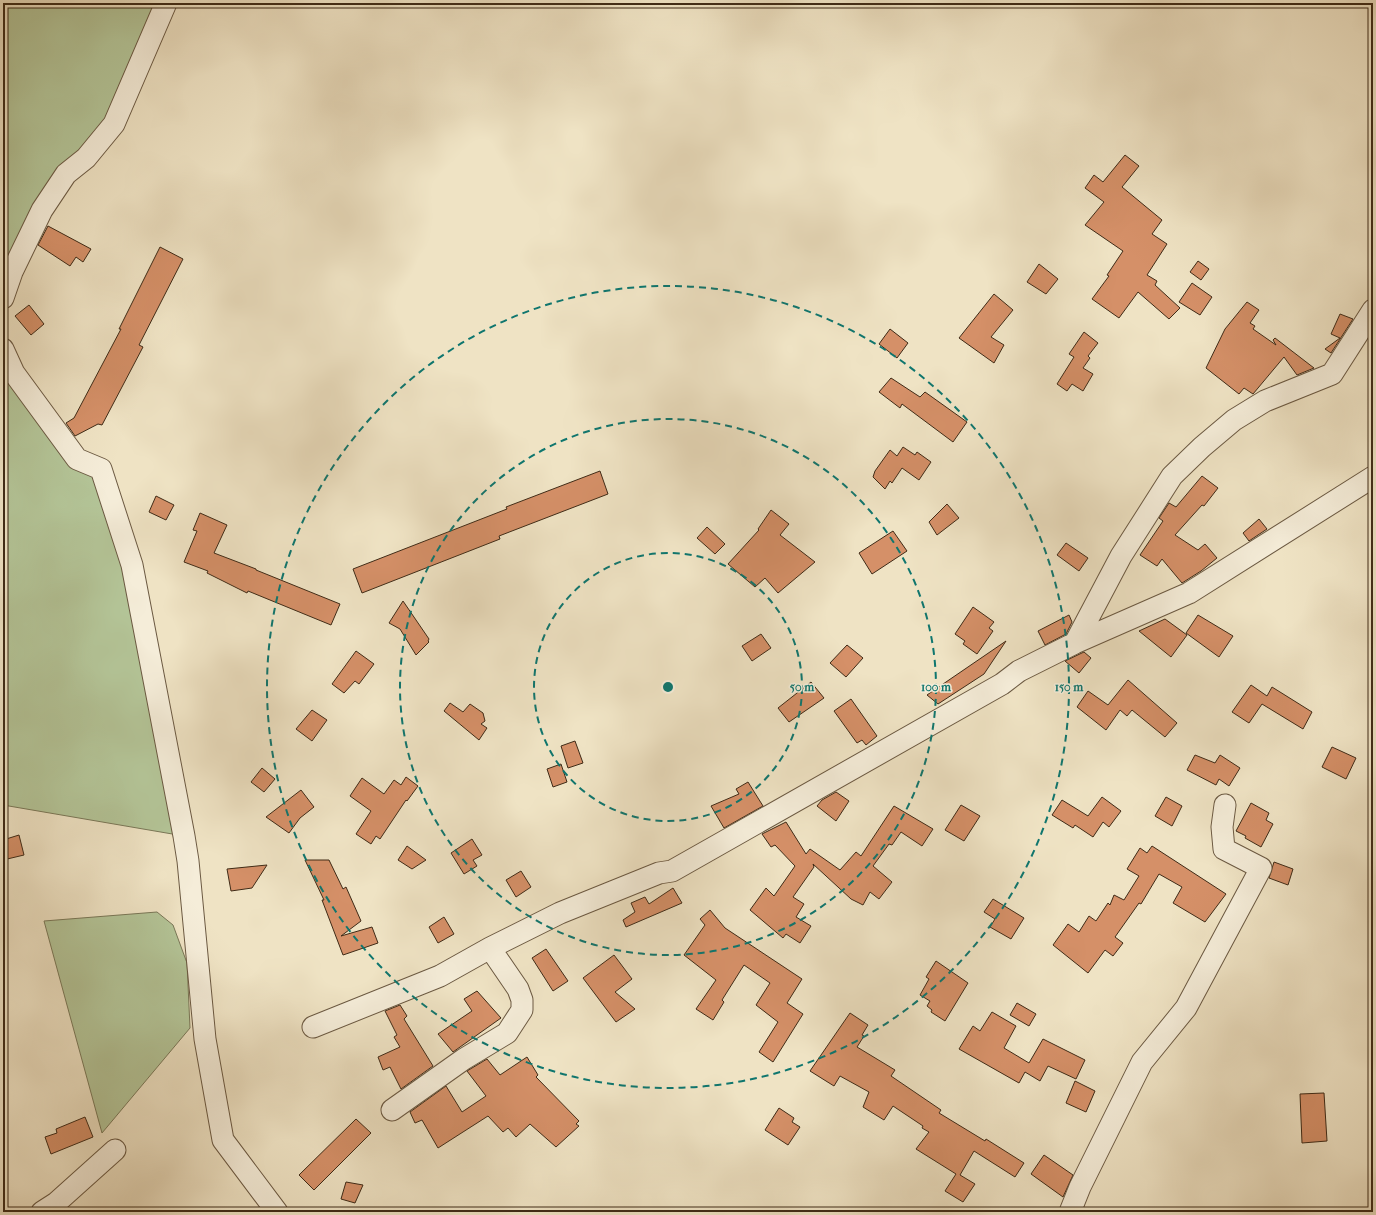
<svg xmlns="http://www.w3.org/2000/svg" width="1376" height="1215" font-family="'IM FELL French Canon',serif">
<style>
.green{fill:#b4c598;stroke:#7a7858}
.building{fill:#d59068;stroke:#3f2b17}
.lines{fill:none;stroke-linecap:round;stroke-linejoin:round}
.street-casing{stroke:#6b5942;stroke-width:23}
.street{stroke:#f5edd9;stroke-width:21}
.ring{fill:none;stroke:#0f766e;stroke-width:2;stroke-dasharray:7 5}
.centre{fill:#0f766e;stroke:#f5edd9;stroke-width:2}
.ring-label{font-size:12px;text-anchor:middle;font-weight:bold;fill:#0f766e;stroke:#f5edd9;stroke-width:3;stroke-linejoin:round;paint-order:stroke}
</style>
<rect width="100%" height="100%" fill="#efe3c4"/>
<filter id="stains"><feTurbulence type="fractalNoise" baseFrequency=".005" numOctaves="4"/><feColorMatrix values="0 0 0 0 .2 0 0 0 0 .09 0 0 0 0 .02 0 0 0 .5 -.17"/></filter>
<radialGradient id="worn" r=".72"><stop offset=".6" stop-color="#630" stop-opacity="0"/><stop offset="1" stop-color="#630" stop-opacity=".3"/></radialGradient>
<path class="green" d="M3,3H166L114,124L56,188L3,300Z
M3,349L77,459L101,469L184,836L3,805Z
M157,912L173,925L187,963L190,1028L102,1133L44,921Z"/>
<path class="building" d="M1125,155L1139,166L1122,187L1162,220L1152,234L1167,244L1147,275L1157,281L1155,285L1180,308L1169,319L1138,292L1119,318L1092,299L1109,276L1107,275L1123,251L1085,225L1104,202L1085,188L1094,175L1103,182Z
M48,226L91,249L83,262L76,257L70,266L38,245Z
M160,247L183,259L139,345L143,347L102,425L98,424L75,436L66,423L74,418L121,329H119Z
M1198,261L1209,269L1201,280L1190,272Z
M1039,264L1058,279L1046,294L1027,282Z
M1192,283L1212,297L1200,315L1179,302Z
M994,294L1013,310L991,337L1004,345L994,363L959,338Z
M1247,302L1259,310L1250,323L1255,326L1253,329L1276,345L1273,340L1275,338L1314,368L1297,375L1284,357L1253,394L1244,388L1239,394L1206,368L1225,329Z
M29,305L44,324L31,335L15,316Z
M1340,314L1353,319L1331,353L1325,349L1340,338L1331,334Z
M890,329L908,343L897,358L879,344Z
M1084,332L1098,343L1088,356L1090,358L1083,368L1093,374L1083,391L1072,384L1067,391L1057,384L1074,357L1069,354Z
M891,378L920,397L925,392L967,422L953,442L902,404L900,408L879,392Z
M903,447L915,455L917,452L931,462L919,480L902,468L892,483L890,481L885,489L873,477L875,471L890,450L897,456Z
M600,471L608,494L499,536L500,539L362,593L353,569L507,509L506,507Z
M1202,476L1218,488L1204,506L1202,505L1175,535L1198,550L1205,544L1217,558L1201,571L1182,583L1162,559L1157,566L1140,555L1163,521L1159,518L1169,503L1176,507Z
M156,496L174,505L166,520L149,512Z
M947,504L959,518L937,535L929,522Z
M771,510L789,524L780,535L815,562L778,593L765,578L755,587L728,564L759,530L758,529Z
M200,513L227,525L214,553L256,569V570L340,604L331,625L248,591L247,593L207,573L208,571L184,562L197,531L193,530Z
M1259,519L1267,529L1249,541L1243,533Z
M707,527L725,544L715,554L697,538Z
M893,531L907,551L872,574L859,553Z
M1066,543L1088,558L1079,571L1057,555Z
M403,601L429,639L428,641L429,642L416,655L400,629L389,623Z
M973,607L994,622L989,628L993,631L977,654L963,644L965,641L955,634Z
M1069,615L1072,622L1066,634L1045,645L1038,631Z
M1198,615L1233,636L1219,657L1186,633Z
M1165,619L1187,635L1171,657L1139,631Z
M761,634L771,648L752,661L742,646Z
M1006,641L984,674L938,704L927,695Z
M847,645L863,658L846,677L830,663Z
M356,651L374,664L359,684L355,681L344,693L332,684Z
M1084,652L1091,658L1079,673L1065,661Z
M1128,680L1177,723L1165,737L1132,710L1127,716L1120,710L1106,730L1077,707L1088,691L1108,705Z
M811,682L824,698L789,722L778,708Z
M1251,685L1267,696L1272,687L1312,712L1303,729L1262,704L1249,723L1232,712Z
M851,699L877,736L866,745L862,740L857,743L834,711Z
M450,703L463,712L470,704L483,713L485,721L481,724L487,728L479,740L444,711Z
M312,710L327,720L312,741L296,729Z
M575,741L583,763L568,768L561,746Z
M1332,747L1356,758L1346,779L1322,767Z
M1195,755L1215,763L1220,755L1240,768L1229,786L1219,779L1216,785L1187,770Z
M561,764L567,782L553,787L547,769Z
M262,768L275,779L264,792L251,782Z
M406,777L418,786L407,801L406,800L380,839L376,836L371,844L356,834L371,811L350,796L362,778L384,794L394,780L401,785Z
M748,782L763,806L724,828L711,806L739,794L736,789Z
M301,790L314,807L300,818L289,833L266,817Z
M836,792L849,801L836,821L817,806L822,800Z
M1102,797L1121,811L1109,827L1103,822L1093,837L1075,825L1073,828L1052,815L1062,800L1088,816Z
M1166,797L1182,806L1172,826L1155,816Z
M1251,803L1269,813L1266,820L1273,824L1261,847L1245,838L1246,836L1236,831Z
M961,805L980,816L964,841L945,830Z
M894,806L933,829L922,846L901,832L892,845L889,844L873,866L892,882L879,899L870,892L863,905L851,899L813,864L814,867L793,897L804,904L796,917L811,926L800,943L786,934L783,938L750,910L766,888L774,896L795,866L775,845L771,847L762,834L786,822L806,854L810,849L840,870L856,852L861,856Z
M19,835L24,855L3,860V840Z
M472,839L482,855L473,860L477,866L464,874L451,853Z
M407,846L426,860L412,869L398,860Z
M1152,846L1226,894L1205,922L1173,903L1182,887L1159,874L1141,904L1139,903L1115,937L1123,943L1113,956L1105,950L1088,973L1053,945L1068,924L1079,932L1089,916L1096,921L1108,903L1110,905L1114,895L1124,900L1139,876L1127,869L1140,848L1147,853Z
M305,860H329L343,889L346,887L361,921L341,936L372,927L378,943L343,955L322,900H324Z
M1274,862L1293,869L1288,885L1269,878Z
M267,865L252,888L231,891L227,869Z
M521,871L531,887L516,897L506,880Z
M673,888L682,903L626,927L623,920L635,912L631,903L645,897L649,904Z
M993,899L1024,918L1011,939L990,927L995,919L984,912Z
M710,910L725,928L802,979L787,1003L803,1014L773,1062L759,1052L778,1022L756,1005L770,983L744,965L722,1000L724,1002L713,1020L696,1009L716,980L684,955L705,925L700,919Z
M444,917L454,934L438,943L429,927Z
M546,949L568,981L553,991L532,958Z
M614,955L632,979L615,992L635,1009L616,1022L583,978Z
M936,961L968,983L945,1021L931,1012L932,1010L927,1006L930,1001L920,995L929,979L926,977Z
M477,991L501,1018L453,1052L438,1034L472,1011L464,999Z
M1017,1003L1036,1014L1029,1026L1010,1015Z
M400,1005L407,1016L404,1019L433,1066L401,1089L390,1067L383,1070L378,1057L400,1047L394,1037L397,1035L385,1011Z
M992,1012L1016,1026L1004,1048L1029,1063L1043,1039L1085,1060L1076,1079L1048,1066L1040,1081L1025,1072L1019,1083L959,1049L973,1026L980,1031Z
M850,1013L868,1025L862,1035L864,1036L857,1047L895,1070L891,1076L941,1110L939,1113L985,1141L986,1139L1024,1163L1015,1177L974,1151L960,1175L975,1184L963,1202L945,1191L956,1174L916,1149L929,1132L922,1128L923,1126L893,1106L884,1120L863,1107L869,1092L840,1076L834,1086L810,1071Z
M527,1057L538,1075L536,1077L579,1121L576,1124L579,1126L556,1147L530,1124L516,1137L508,1128L503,1132L488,1116L438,1148L422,1120L415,1123L410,1112L446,1086L462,1112L486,1096L467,1071L487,1059L500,1075Z
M1075,1081L1095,1091L1086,1112L1066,1103Z
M1324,1093L1327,1141L1302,1143L1300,1094Z
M779,1108L794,1118L792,1122L800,1127L788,1145L765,1130Z
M85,1117L93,1137L51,1154L45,1137L57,1133L56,1129Z
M356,1119L371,1133L314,1190L299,1175Z
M1044,1155L1073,1175L1063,1197L1031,1174Z
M346,1182L363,1185L355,1203L341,1199Z"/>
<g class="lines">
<g class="street-casing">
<path id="street" d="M3,298L12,272L42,210L66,174L86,158L114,124L166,3
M3,349L14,373L77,459L101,469L132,565L184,836L188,861L205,1039L223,1140L277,1212
M1075,643L1121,556L1172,476L1202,447L1234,420L1265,401L1332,374L1373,310
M313,1027L440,976L490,948L560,913L659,873L672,871L1002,684L1019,671L1075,643L1189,593L1373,477
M392,1110L464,1059L507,1033L522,1010V1000L518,989L490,948
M42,1212L56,1203L115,1150
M1070,1212L1080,1187L1142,1062L1186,1008L1261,868L1224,849L1222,827L1225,805"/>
</g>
<use href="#street" class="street"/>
</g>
<g class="ring">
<circle cx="668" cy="687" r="134"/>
<circle cx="668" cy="687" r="268"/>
<circle cx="668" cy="687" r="401"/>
</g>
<circle cx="668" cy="687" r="6" class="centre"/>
<g class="ring-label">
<text x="802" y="691">50 m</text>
<text x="936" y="691">100 m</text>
<text x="1069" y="691">150 m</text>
</g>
<rect width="1376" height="1215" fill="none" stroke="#efe3c4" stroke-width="16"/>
<rect x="4" y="4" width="1368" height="1207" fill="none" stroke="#3f2b17" stroke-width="2"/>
<rect x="8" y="8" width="1360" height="1199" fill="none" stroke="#3f2b17"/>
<rect width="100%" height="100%" filter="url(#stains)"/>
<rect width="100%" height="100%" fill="url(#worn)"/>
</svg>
